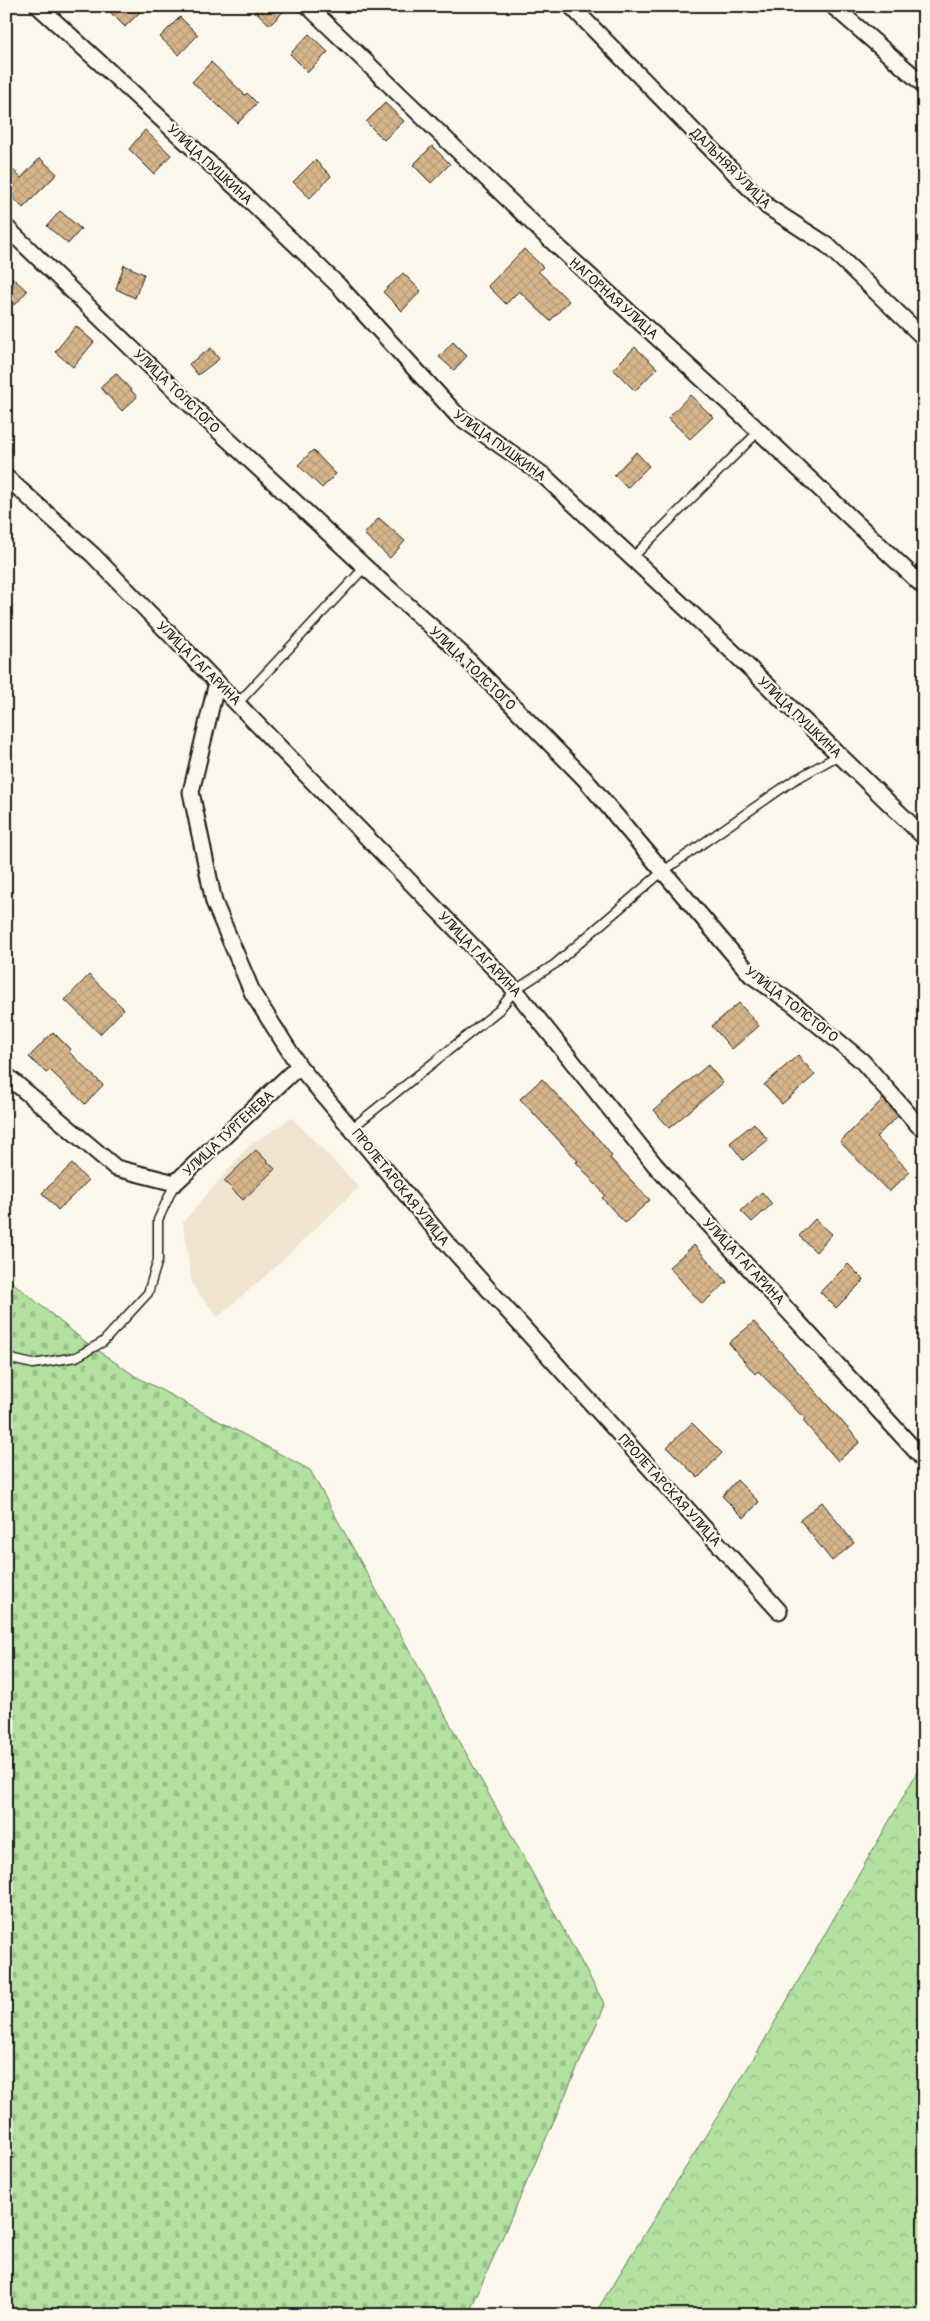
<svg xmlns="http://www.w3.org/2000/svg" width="930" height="2321" font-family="Pangolin,sans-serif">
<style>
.built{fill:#f0e4cf}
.forest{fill:url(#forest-crowns);stroke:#677e5e}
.cemetery{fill:url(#cemetery-stones);stroke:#677e5e}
.building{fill:url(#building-cross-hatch);stroke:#1c1c1c}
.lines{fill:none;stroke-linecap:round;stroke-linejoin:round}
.service-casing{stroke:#1c1c1c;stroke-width:11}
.minor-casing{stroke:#1c1c1c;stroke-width:19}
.service{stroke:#fbf7ec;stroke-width:8}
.minor{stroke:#fbf7ec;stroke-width:15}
.labels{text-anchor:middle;stroke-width:4.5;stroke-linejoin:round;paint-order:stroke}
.street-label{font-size:14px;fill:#1c1c1c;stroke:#fbf7ec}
</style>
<defs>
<pattern id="forest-crowns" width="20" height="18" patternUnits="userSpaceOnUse" patternTransform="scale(1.25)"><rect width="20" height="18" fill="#b2e1a0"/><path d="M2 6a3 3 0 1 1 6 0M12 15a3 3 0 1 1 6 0" fill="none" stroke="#98c089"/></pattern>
<pattern id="cemetery-stones" width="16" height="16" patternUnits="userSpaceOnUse" patternTransform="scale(1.25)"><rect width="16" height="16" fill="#b2e1a0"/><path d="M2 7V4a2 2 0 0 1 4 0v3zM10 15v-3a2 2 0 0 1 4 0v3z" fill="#98c089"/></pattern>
<pattern id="building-cross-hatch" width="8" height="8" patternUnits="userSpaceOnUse" patternTransform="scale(1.25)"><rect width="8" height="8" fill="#d8b68b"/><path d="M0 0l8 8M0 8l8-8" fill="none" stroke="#b99c77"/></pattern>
</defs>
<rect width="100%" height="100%" fill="#fbf7ec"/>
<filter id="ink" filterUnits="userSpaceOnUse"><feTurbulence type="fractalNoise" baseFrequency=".02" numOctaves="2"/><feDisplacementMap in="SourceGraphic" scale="10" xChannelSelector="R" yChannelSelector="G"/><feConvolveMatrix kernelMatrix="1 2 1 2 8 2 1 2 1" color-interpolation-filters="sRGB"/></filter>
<g filter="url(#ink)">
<path class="built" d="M292,1118L359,1187L272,1270L218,1317L192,1285L183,1222L251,1144Z"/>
<path class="forest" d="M924,1760V2315H594L760,2048Z"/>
<path class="cemetery" d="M6,1277L83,1340L135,1376L310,1470L605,2005L468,2315H6Z"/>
<path class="building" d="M104,6H146L125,27Z
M250,6H289L270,25Z
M180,17L198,35L179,55L160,37Z
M309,34L328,52L308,72L290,54Z
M211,62L245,95L247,93L257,103L238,123L192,82Z
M385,103L404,121L384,140L366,122Z
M145,130L171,155L154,174L129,149Z
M432,146L450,164L431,183L413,165Z
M40,158L57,174L23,208L6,190V163L21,178Z
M315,160L331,176L310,198L293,182Z
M60,211L81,229L68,244L47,226Z
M524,249L543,267L538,271L569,301L550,321L519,291L506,304L488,286Z
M124,265L144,274L135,298L116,289Z
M6,272L27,291L15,305L6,298Z
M403,273L421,291L402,311L383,292Z
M76,326L94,342L73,367L55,352Z
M453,342L467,356L454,370L439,357Z
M635,347L657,368L635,391L613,369Z
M211,348L219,359L198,375L189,364Z
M116,373L137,397L122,411L100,387Z
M690,395L713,417L690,439L668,418Z
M313,450L336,474L322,488L298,465Z
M636,452L649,466L627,488L614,475Z
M379,518L405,541L390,558L364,534Z
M89,975L124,1009L100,1034L65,1000Z
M739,1003L759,1026L732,1049L712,1026Z
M53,1032L70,1049L68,1051L103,1085L85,1104L50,1070L46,1073L29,1057Z
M798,1055L815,1075L782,1104L764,1085Z
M708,1065L723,1083L669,1128L654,1110Z
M542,1079L600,1141L612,1156L610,1158L650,1200L625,1223L602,1198L605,1195L576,1162L578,1161L520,1099Z
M883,1099L898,1116L876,1137L910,1172L889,1192L840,1142Z
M754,1123L768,1140L743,1160L730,1143Z
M256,1150L275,1169L243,1200L224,1181Z
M72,1164L88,1181L58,1210L42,1193Z
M762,1192L772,1204L752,1222L741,1211Z
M815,1219L832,1234L816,1252L799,1236Z
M694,1245L727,1282L702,1304L669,1267Z
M848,1264L864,1280L836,1308L820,1292Z
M754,1322L860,1442L838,1461L803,1421L805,1419L758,1371L755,1374L729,1343Z
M692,1423L722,1453L698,1478L667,1447Z
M737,1480L759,1502L744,1518L722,1496Z
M822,1502L854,1543L832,1561L800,1520Z"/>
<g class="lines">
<g class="service-casing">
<path id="service" d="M631,559L759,431
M239,702L365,567
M352,1128L499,1010L515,990L555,964L662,872L791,782L839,755
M6,1358L33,1364L76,1357L103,1342L148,1293L158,1260V1220L175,1183"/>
</g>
<g class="minor-casing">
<path id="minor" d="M38,6L242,193L338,285L458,416L543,475L735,654L924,837
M308,6L544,234L745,418L924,587
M571,6L768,207L827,245L924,338
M833,6L924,85
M6,227L180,395L365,567L462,654L584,778L751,975L793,1004L862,1061L919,1126
M6,477L93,555L515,990L655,1165L924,1460
M217,682L191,792L214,902L253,994L299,1066L444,1240L779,1611
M6,1075L116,1168L175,1183L299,1066"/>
</g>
<use href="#service" class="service"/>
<use href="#minor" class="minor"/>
</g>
</g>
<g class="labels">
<g class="street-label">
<text transform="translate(210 164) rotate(43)" y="5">УЛИЦА ПУШКИНА</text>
<text transform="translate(731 168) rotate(45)" y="5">ДАЛЬНЯЯ УЛИЦА</text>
<text transform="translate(614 298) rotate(42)" y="5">НАГОРНАЯ УЛИЦА</text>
<text transform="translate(177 391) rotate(44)" y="5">УЛИЦА ТОЛСТОГО</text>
<text transform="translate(500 445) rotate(36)" y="5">УЛИЦА ПУШКИНА</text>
<text transform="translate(199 663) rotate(45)" y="5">УЛИЦА ГАГАРИНА</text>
<text transform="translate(473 668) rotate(44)" y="5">УЛИЦА ТОЛСТОГО</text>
<text transform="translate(800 717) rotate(44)" y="5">УЛИЦА ПУШКИНА</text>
<text transform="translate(480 954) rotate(46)" y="5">УЛИЦА ГАГАРИНА</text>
<text transform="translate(792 1004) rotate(38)" y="5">УЛИЦА ТОЛСТОГО</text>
<text transform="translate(228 1133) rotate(-43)" y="5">УЛИЦА ТУРГЕНЕВА</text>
<text transform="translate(401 1187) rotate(51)" y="5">ПРОЛЕТАРСКАЯ УЛИЦА</text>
<text transform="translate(744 1261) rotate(47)" y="5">УЛИЦА ГАГАРИНА</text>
<text transform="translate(670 1490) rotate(48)" y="5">ПРОЛЕТАРСКАЯ УЛИЦА</text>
</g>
</g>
<rect width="930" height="2321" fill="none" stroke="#fbf7ec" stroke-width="25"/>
<rect x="12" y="12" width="905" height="2296" fill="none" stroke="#1c1c1c" stroke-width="2" filter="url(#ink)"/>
</svg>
